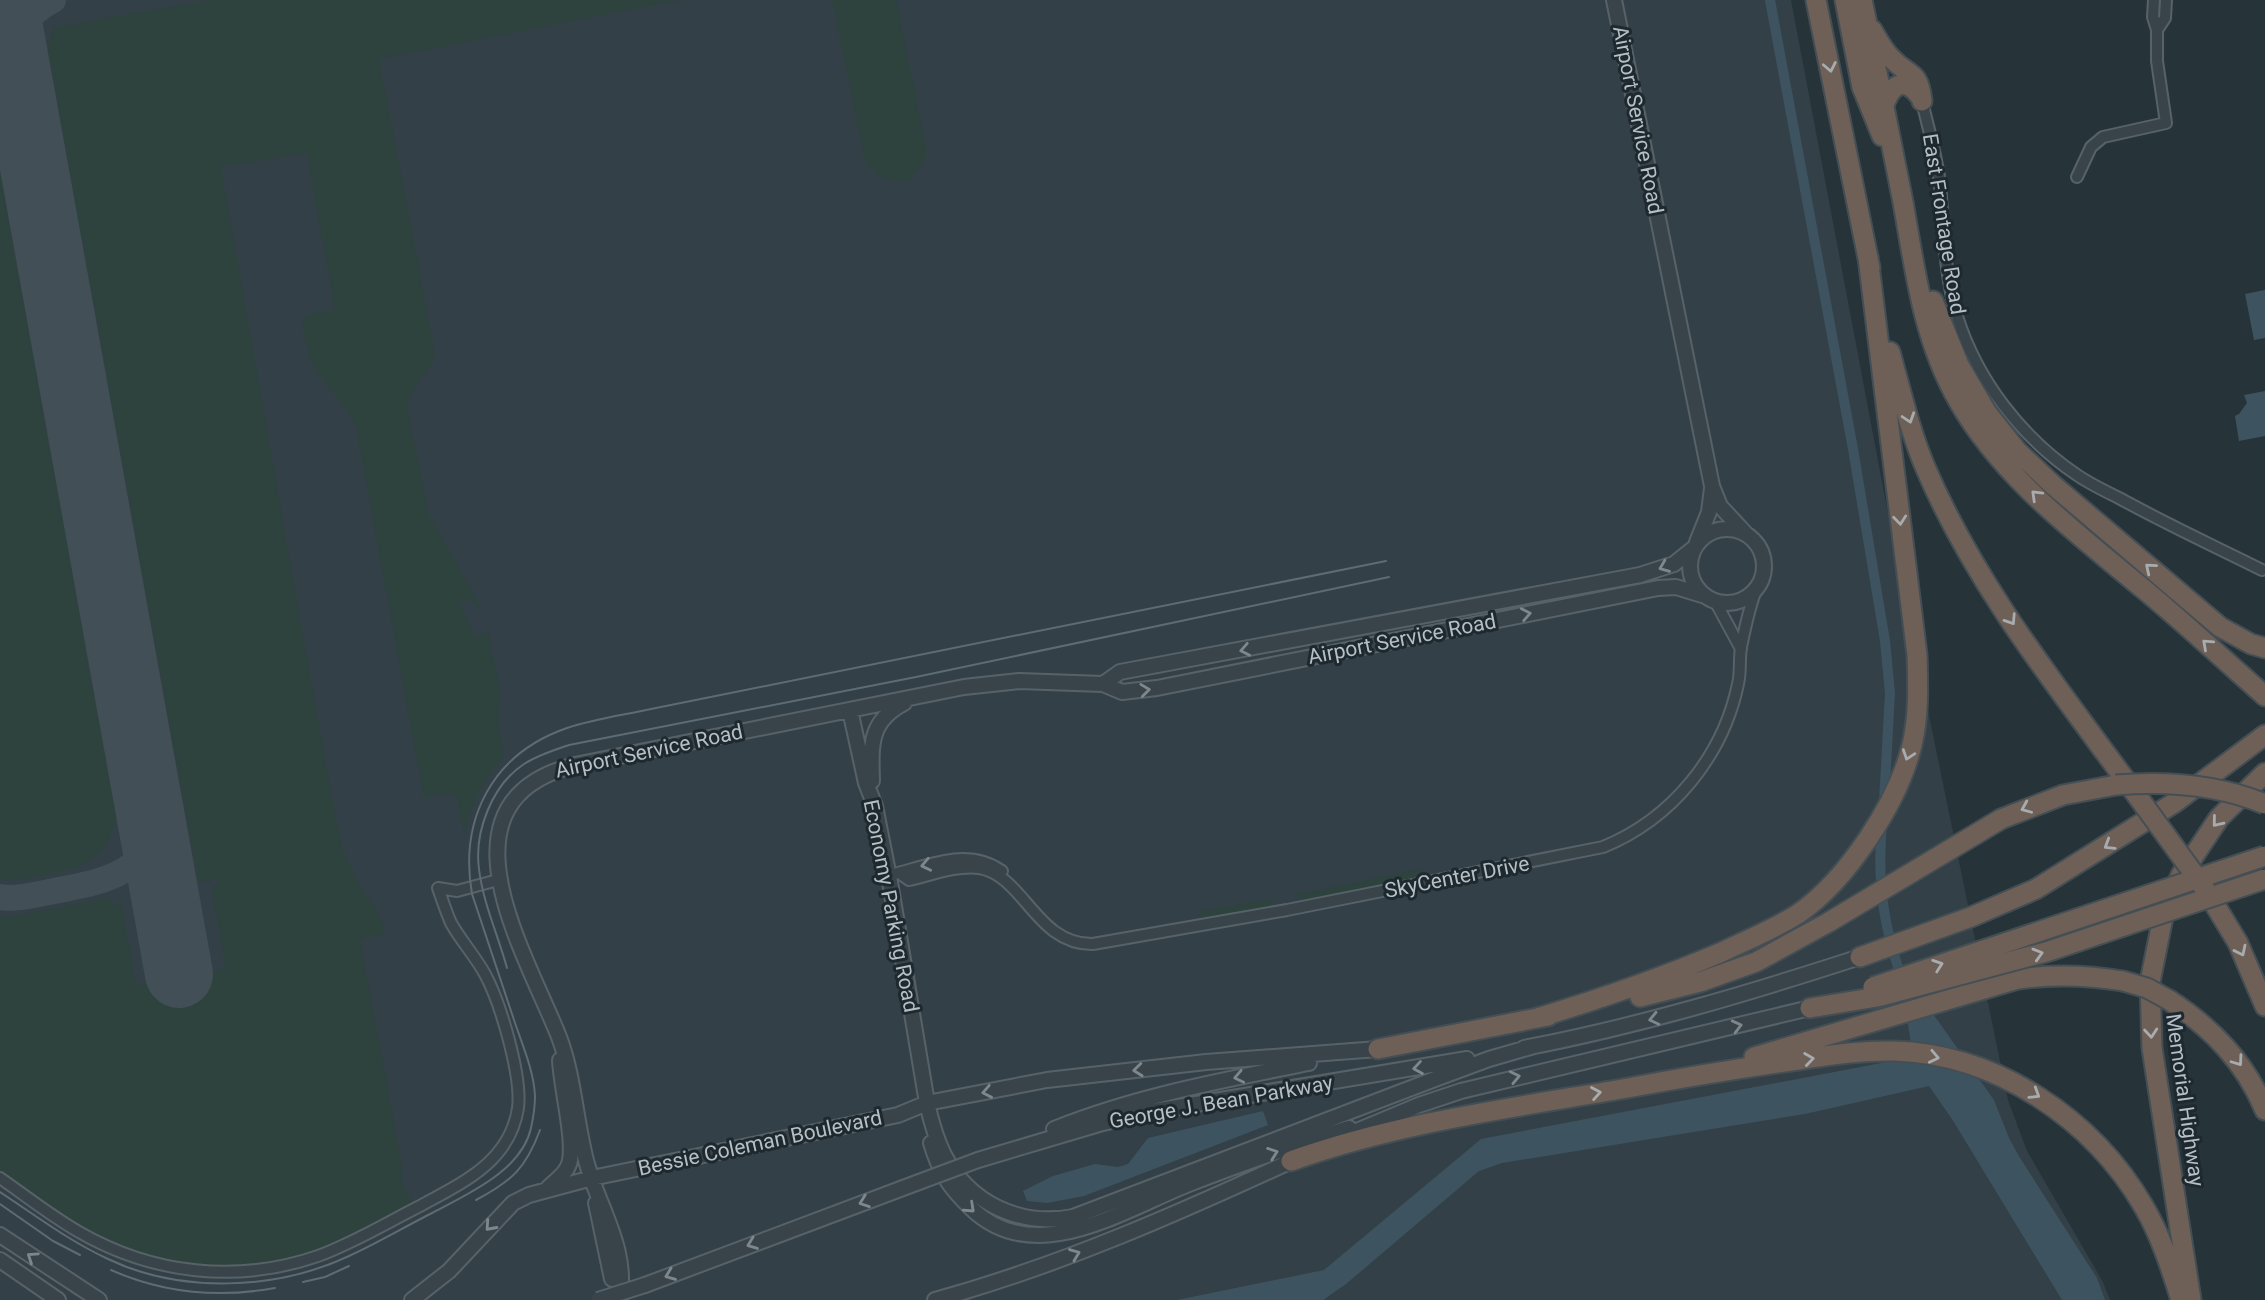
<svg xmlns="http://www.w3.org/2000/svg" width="2265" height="1300" font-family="Roboto,sans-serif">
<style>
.airport{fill:#334047}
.green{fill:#2e433d}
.water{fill:#3d5460}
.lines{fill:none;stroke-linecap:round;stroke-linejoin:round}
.canal{stroke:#3d5460;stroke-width:10}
.taxiway{stroke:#424f56;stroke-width:26}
.runway{stroke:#424f56;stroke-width:68}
.minor-casing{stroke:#576268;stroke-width:14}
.tertiary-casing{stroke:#576268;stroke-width:18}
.motorway-casing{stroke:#444f55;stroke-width:23}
.minor{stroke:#39444a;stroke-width:10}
.tertiary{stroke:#39444a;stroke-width:14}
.motorway{stroke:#6f6057;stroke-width:19}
.tram{stroke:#5e6b72;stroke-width:2}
.tertiary-bridge-casing{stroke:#576268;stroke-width:18;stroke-linecap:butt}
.motorway-bridge-casing{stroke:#444f55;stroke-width:23;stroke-linecap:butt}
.tertiary-bridge{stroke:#39444a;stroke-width:14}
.motorway-bridge{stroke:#6f6057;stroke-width:19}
.oneway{stroke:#a7acaf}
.oneway2{stroke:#7d888e}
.labels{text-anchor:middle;stroke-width:6;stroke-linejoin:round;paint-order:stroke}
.street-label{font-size:21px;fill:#b5bfc5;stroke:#1e292f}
</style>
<rect width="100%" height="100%" fill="#263339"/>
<path class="airport" d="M0,0H1791L1893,540L2008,1100L2027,1151L2103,1282L2110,1300H0Z"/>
<path class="green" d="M209,0H680L379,59L435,354C428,375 405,389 408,414L429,515L482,609L467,599L459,604L475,637L481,636L488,631L500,692L497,720L504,756C484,780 469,805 465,836L456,794H435L424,799L356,426C339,389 312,383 304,335C303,328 300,320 308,315C315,311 327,312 335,310L307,153L221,167L324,756C333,795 336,841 355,877C364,895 384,912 384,934L360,939L402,1167V1183L411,1202C382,1221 349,1242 316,1252C235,1276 157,1269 83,1229C53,1213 27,1188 0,1169V918L111,898L112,905L121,903L136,986L226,969L211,886L220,884L219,879L199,882L197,875L48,51L49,39L54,28Z
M832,0H896L927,153L918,170L907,181C890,181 873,177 865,161Z
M0,174L116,814C108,859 85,868 44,875C29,878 15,881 0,880Z
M1422,869L1423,877L1410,880L1306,900L1294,895Z
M1274,899L1268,907L1200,919L1199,916L1201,911Z"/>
<path class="water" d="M2265,290V338L2254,340L2245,294Z
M2265,391V436L2239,441L2235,416L2239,414L2247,403L2244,395Z
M1906,1011H1931L1994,1100L2009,1138L2020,1158L2097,1278L2105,1300H2062L1952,1119L1929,1086L1805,1114L1502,1163L1479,1171L1346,1284L1323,1300H1177L1324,1270L1481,1139L1913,1057Z
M1263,1111L1268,1125L1084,1196L1047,1203L1027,1201L1023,1191L1053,1176L1095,1164L1118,1167L1128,1164L1148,1138Z"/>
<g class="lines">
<path class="canal" d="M1770,0L1853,449L1885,641L1890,693L1884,802
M1882,825C1875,898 1889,946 1914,1014"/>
<path class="taxiway" d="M0,4L21,0
M32,146C29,126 25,107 22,87C14,45 12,22 53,0
M0,897C18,900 37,894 54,891C92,884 144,876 155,830"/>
<path class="runway" d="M4,0L179,974"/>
<g class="minor-casing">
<path id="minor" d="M2157,30L2165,18L2166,0
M1922,101C1928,128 1937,157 1940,184C1944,228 1944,274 1957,316C1977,380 2021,437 2077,475C2090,484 2105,491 2119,498C2166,524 2214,546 2262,570
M2077,177L2091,147L2103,137L2166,123L2157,61V30L2153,17L2154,0
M1715,601L1741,649
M899,873L909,880C931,875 957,865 979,868C1024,875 1036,945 1093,944L1287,910L1603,847C1672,819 1723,756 1738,684C1741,672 1739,659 1741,647C1745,628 1749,608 1756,590
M894,874C930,865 968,847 1002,871
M0,1178C26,1196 51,1216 79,1232C152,1274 237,1284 318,1256C354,1243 388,1222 422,1205C464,1182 510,1161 518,1108C522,1076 501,1005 486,976C476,957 461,941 451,923C446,912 442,899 438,888L457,891L498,880"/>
</g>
<g class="tertiary-casing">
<path id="tertiary" d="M1614,0L1712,486L1720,506L1746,534
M1690 566a37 37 0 1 1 74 0a37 37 0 1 1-74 0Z
M1697,542L1709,512L1712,488
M1103,684L1120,672L1640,575L1674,564L1694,548
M850,710L866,783L875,806L890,882L927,1103C931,1121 936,1139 944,1155C970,1204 1020,1227 1073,1217L1435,1079L1489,1059L1534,1046
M872,781C871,745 869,721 904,703
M1524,1048C1639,1026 1749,993 1860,957
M1054,1129C1136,1096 1223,1080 1309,1063
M1340,1138L1419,1105L1461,1091L1810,1008
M931,1143C940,1173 949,1187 972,1209C1035,1269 1123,1210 1189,1184C1242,1163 1295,1145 1349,1128
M978,1160L1099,1124L1154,1111L1467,1059
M548,1188C555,1181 566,1174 569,1164C576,1143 561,1087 560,1060
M596,1203L612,1279
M0,1235L99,1300
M0,1260L58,1300
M645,1285L919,1182
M412,1300L449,1271L513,1203L529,1195L592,1178L898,1115L927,1103L1047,1080L1206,1062L1378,1049
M619,1300C630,1246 594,1202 584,1152C575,1113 573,1074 559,1037C525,951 431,801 575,765L964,687L1019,681L1103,684L1122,692L1157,688L1658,588L1676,587L1702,595
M935,1300C1062,1265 1181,1212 1300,1157"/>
</g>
<g class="motorway-casing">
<path id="motorway" d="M1816,0L1870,268
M1845,0L1862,87L1882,136
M1862,0C1876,67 1890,135 1903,202C1915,270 1923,339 1958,400C2002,478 2078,534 2146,591C2187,625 2225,661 2265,696
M1872,30C1878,40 1883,50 1891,58C1910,78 1918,69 1922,101
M1883,109C1889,85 1905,74 1921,98
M1933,301L1959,365L1987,413L2017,451L2053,485L2220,627L2251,644L2265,648
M1890,352C1901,391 1910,432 1926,469C1979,593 2067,699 2146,808
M2212,900L2238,943L2265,1006
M1860,957L1971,917L2036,889L2174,803L2265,735
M1640,997L1700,982L1756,962L1829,922L2001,819L2063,795L2116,785
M2169,1000C2212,1028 2245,1062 2265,1110
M1810,1008L1877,997
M1537,1018C1600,999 1661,978 1722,952C1747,940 1774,929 1798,914C1847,880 1898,803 1912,745C1919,715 1918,686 1917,655L1868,257
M1378,1049L1548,1016
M1754,1057L2018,979C2054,974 2087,975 2123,981
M1291,1161C1397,1123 1511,1108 1622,1089C1675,1079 1729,1070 1784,1062C1820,1057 1857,1050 1894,1051C1997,1054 2093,1119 2144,1207C2161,1236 2171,1268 2181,1300
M2191,1300L2152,1048L2150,982L2163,917L2181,875L2219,818L2265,773"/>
</g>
<use href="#minor" class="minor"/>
<use href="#tertiary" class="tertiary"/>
<use href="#motorway" class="motorway"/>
<path class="tram" d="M507,968C498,935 483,903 479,869C474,832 492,785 524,764C538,755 554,750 569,745L916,677L1389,577
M0,1192C35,1215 69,1241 108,1259C181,1294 277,1290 349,1256C378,1243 406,1226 434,1212C468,1194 522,1170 531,1128C533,1119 535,1106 535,1096C534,1071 522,1044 514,1020C500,978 486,936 472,894C459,819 492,754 567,728C594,719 624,715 651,709L1386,561
M476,1200C512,1181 526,1168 540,1130
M0,1204L53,1241L80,1255
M111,1270C163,1293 220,1298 275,1288
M303,1282L325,1277L349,1266"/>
<g class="tertiary-bridge-casing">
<path id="tertiary-bridge" d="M919,1182L978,1160
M598,1300L645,1285"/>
</g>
<g class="motorway-bridge-casing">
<path id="motorway-bridge" d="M2116,785C2165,781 2219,785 2265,804
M2146,808L2205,889
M2123,981L2147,988L2169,1000
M1873,987L2265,856
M1881,996L2046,952L2265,879"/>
</g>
<use href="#tertiary-bridge" class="tertiary-bridge"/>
<use href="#motorway-bridge" class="motorway-bridge"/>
</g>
<defs><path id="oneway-chevron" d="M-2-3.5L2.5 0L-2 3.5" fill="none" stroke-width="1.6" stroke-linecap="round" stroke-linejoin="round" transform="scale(1.75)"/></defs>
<g class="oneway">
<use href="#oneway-chevron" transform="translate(1830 67) rotate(79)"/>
<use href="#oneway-chevron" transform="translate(1909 418) rotate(72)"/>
<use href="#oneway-chevron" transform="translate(2036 495) rotate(-136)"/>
<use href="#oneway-chevron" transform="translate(1900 520) rotate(84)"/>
<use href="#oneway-chevron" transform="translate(2150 568) rotate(-140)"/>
<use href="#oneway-chevron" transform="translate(2011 620) rotate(57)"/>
<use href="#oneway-chevron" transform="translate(2207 644) rotate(-138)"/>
<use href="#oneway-chevron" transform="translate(1908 755) rotate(109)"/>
<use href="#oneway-chevron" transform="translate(2026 808) rotate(157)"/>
<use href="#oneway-chevron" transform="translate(2217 822) rotate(129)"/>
<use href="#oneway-chevron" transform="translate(2109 845) rotate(148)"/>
<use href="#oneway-chevron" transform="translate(2241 951) rotate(64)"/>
<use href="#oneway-chevron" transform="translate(2038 954) rotate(-16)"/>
<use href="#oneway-chevron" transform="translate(1938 965) rotate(-19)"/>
<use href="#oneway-chevron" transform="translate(2151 1033) rotate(85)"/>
<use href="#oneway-chevron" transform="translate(1934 1057) rotate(12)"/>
<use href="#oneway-chevron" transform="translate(1809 1059) rotate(-8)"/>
<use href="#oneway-chevron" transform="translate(2238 1061) rotate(54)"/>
<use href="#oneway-chevron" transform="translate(1596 1093) rotate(-10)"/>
<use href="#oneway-chevron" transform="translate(2035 1094) rotate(32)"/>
</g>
<g class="oneway2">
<use href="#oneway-chevron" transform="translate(1664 567) rotate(158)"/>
<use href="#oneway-chevron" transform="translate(1526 614) rotate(-11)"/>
<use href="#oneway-chevron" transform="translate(1245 650) rotate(169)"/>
<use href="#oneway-chevron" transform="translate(1145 690) rotate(-7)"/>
<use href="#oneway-chevron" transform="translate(926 865) rotate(168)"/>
<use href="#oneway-chevron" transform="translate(1654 1019) rotate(167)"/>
<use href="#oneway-chevron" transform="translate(1737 1026) rotate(-14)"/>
<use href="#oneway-chevron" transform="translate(1418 1068) rotate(171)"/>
<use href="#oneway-chevron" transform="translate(1138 1070) rotate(174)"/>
<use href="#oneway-chevron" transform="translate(1239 1077) rotate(168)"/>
<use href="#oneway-chevron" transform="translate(1515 1077) rotate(-12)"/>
<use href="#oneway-chevron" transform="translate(987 1092) rotate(169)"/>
<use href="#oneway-chevron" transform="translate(1273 1153) rotate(-20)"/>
<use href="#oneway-chevron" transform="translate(864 1202) rotate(160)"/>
<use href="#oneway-chevron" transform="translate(970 1208) rotate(43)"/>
<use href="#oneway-chevron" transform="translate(490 1226) rotate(132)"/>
<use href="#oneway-chevron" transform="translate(752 1244) rotate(159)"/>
<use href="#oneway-chevron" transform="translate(1075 1254) rotate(-21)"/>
<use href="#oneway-chevron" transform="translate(32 1257) rotate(-146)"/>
<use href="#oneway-chevron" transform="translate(670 1275) rotate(159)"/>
</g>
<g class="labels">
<g class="street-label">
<text transform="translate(1638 120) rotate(79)" y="7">Airport Service Road</text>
<text transform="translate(1944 224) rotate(81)" y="7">East Frontage Road</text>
<text transform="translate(1402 639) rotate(-11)" y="7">Airport Service Road</text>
<text transform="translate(649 751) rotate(-12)" y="7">Airport Service Road</text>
<text transform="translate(1457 877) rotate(-11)" y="7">SkyCenter Drive</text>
<text transform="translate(891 906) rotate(79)" y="7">Economy Parking Road</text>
<text transform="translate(2185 1100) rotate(82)" y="7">Memorial Highway</text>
<text transform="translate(1221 1102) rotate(-10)" y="7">George J. Bean Parkway</text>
<text transform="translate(760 1143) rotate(-12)" y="7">Bessie Coleman Boulevard</text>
</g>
</g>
</svg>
